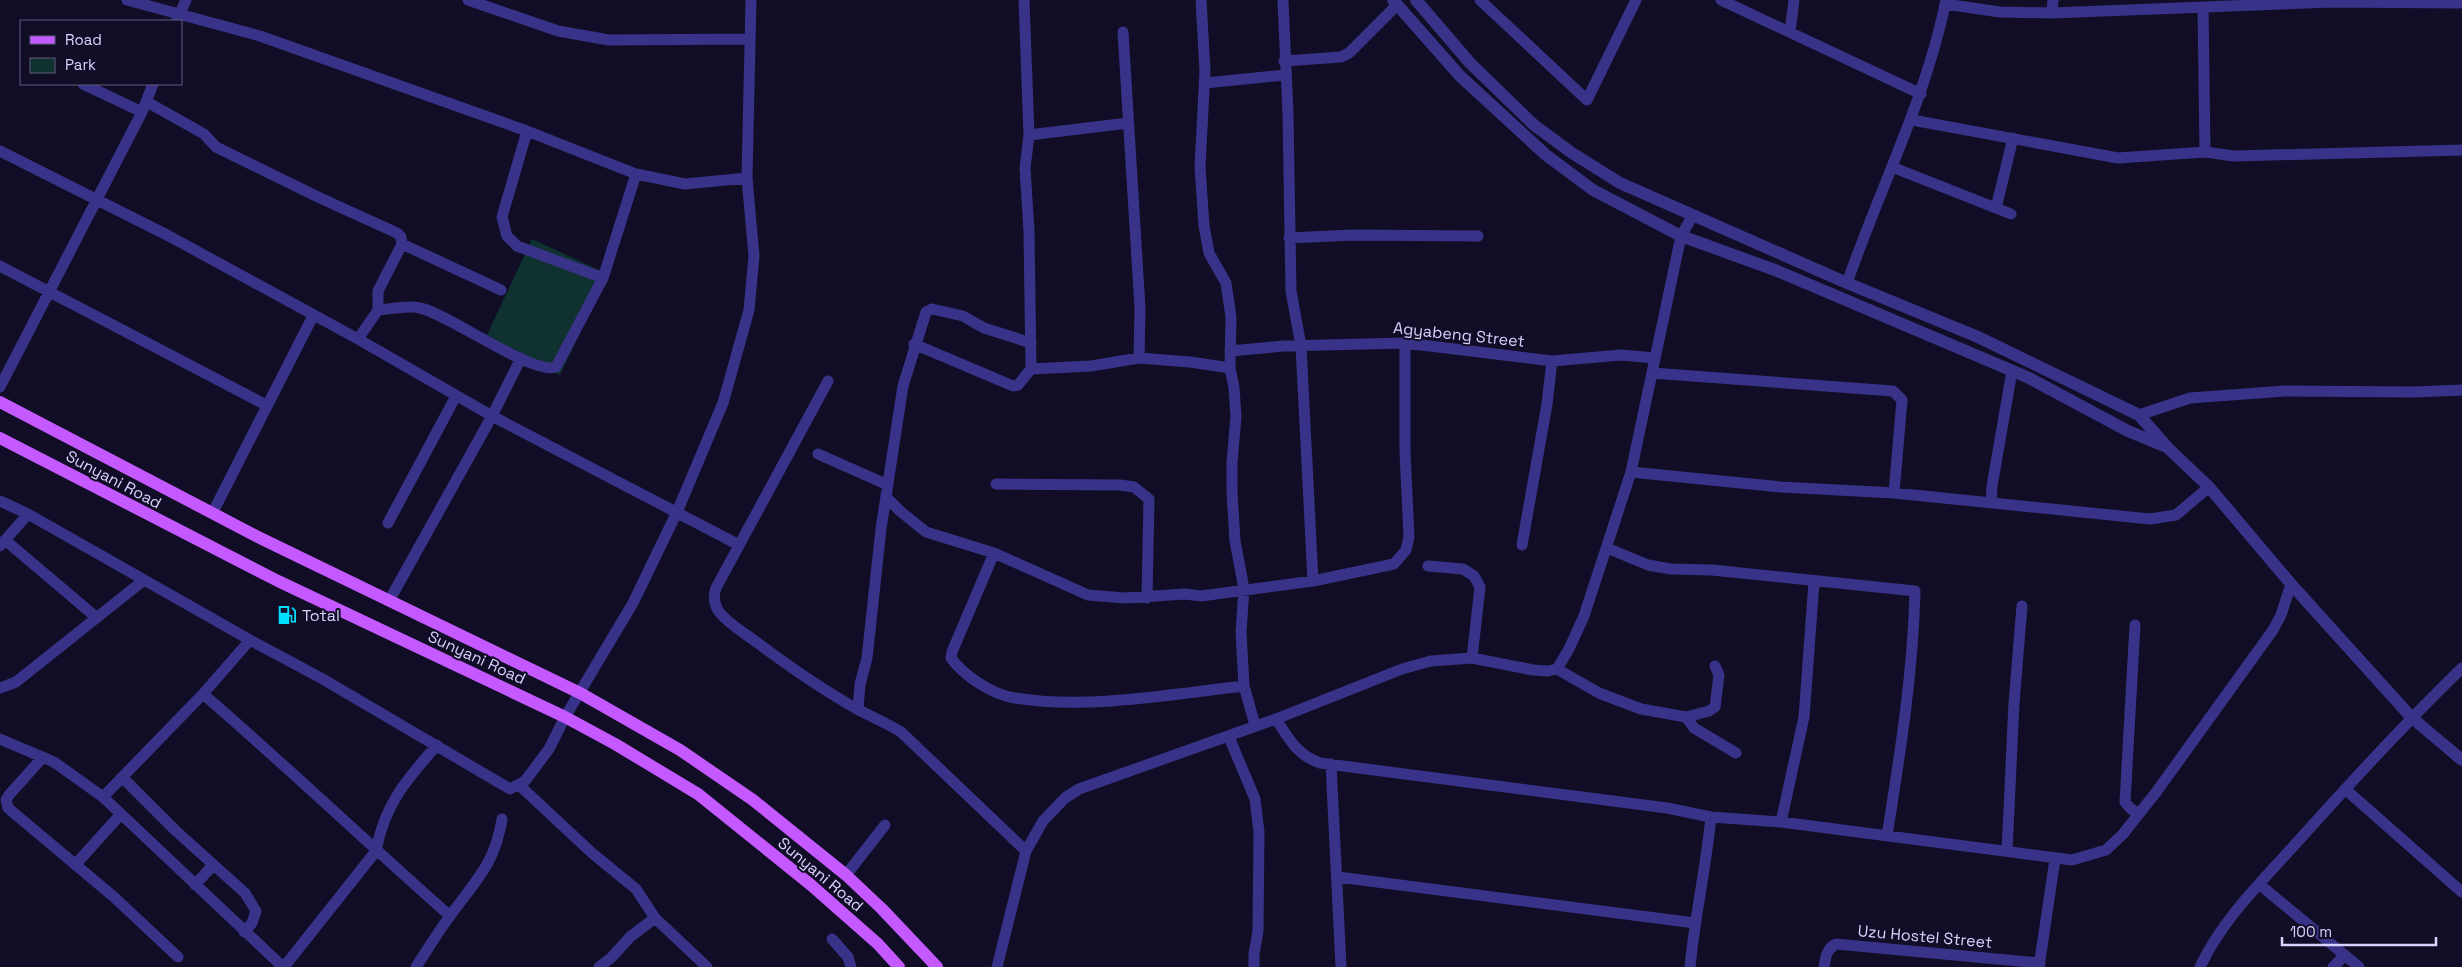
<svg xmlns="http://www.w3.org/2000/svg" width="2462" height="967" font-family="'Space Grotesk',sans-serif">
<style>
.green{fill:#0f3130}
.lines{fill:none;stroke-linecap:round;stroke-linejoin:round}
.minor{stroke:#383389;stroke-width:11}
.tertiary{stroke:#383389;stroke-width:12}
.primary{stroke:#c459ff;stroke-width:12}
.labels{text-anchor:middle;stroke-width:4;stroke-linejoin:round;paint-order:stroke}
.street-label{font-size:16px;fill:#d8d2ff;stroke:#110d26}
.poi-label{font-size:16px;fill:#d8d2ff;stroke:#110d26;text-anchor:start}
</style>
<rect width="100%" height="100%" fill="#110d26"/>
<path class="green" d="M532,239L608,274L560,375L486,337Z"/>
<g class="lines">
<path class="minor" d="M127,0L260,36L527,131L636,174L685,184L747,178
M468,0L558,31L609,40L749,39
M1201,0L1205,71L1200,167L1204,226L1209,253L1226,283L1231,317L1230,368L1234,388L1236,416L1232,463V492L1235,541L1244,589L1241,632L1244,686L1255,725
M1480,0L1587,100L1636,0
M1721,0L1921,94
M1283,1L1288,114L1291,291L1301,346L1313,581
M1945,4L2000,12L2052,13L2331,2L2462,3
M2203,7L2205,152
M2052,13L2053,0
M177,20L186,0
M1123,32L1140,308L1139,358
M1790,32L1794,0
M1284,61L1341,57L1349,53L1397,5
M1205,83L1285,75
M83,84L142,112
M147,102L204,134L216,147L320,198L397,233L401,237L402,244L378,291V310
M1912,120L2118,158L2205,152L2234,156L2462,150
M527,131L502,217L507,236L517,246L603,278
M1029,135L1128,123
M0,151L169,236L358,339L492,416L739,545
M1892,167L2011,214
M1996,208L2013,138
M1289,238L1353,235L1478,236
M402,244L501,290
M0,266L266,405
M1847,283C1880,188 1926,99 1946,0
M358,339L378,310C391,309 407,305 420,308C449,314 533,376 556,367L603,278L636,174
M914,344L1013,386L1018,385L1031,369L1029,231L1025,168L1029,135L1024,0
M1230,351L1284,346L1405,343L1552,361L1621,355L1655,358
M1031,369L1091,366L1139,358L1190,362L1230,368
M1652,373L1893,391L1902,400L1894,493
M828,381L716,588C713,596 714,606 720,613C730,625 746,634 759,644C790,667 823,690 857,709C872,717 886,723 901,732L1026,851
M0,387L142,112L153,84
M2139,415L2190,398L2285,391L2414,392L2462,390
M818,454L888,485
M1631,472L1781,487L1894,493L2150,519L2176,515L2209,487
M996,484L1120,485L1134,487L1149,499L1147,598
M886,497L900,511L926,532L994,553L1088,595L1125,598L1185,594L1201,596L1313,581L1394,564L1406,550L1409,537L1405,452V343
M0,501L28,514L250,640L321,678L510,789L525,781L549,749L565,717L633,603L677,512L723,403L749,310L754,256L747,178L751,0
M1991,503L1992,486L2012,371
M213,512L313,316
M388,523L456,396
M5,540L97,618
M1522,545L1547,404L1552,361
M0,546L28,514
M1607,548L1648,565L1671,569L1712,570L1915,591C1913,674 1900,754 1887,836
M994,553L952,652L951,658C964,676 993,695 1015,698C1087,710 1172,694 1244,686
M1428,566L1463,569L1474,576L1480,587L1472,658
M389,601L492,416L521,358
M2135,625L2125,802L2131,809L2139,814
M1557,669L1599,693L1641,709L1686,717L1694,728L1736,753
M0,688L16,682L144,580
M203,694C287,766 367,843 450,916
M858,709L860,684L867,658L881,529L903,386L926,312L932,309L963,316L984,328L1031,343
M1686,717L1709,711L1715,707L1719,675L1715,666
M1276,719C1289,739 1297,755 1320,763L1667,808L1711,817L1781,822L2072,860L2106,850L2123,834L2157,791L2273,630L2281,615L2291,584
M1229,737L1255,799L1259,832L1258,931L1254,954V967
M0,739L54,762L103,797L283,967
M43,757L9,795L6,800L8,808L114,897L178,957
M1331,764L1341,967
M122,777L176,831L245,893L256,911L252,923L244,932
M519,785L592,853L636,889L655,918L707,967
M2345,789L2462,892
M103,797L203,694L250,640
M1781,822L1804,717L1814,582
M2007,851L2014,703L2022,606
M75,865L121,814
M846,875L885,825
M1338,877L1695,923
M2259,884L2359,967
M195,885L213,865
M832,939L848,957L851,967
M284,967L376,851C384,805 407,779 437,745
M416,967C427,950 438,932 450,916C476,880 495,864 502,819
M599,967L612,957L630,937L655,918
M997,967L1026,851L1043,821L1065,798L1079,789L1276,719L1402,669L1431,661L1472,658L1533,670L1548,671L1557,669L1569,649L1584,616L1631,472L1681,236L1693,215
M1690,967C1695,916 1706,867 1711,817
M1824,967C1826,957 1826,949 1836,944L2040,963
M2039,967L2055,859
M2200,967C2223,918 2264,879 2300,839C2353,780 2405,723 2462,668
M2333,967L2345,955"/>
<path class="tertiary" d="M1393,0L1460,76L1546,155L1593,190L1681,236L1775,270L2027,377L2128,431L2164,446
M1416,0L1470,63L1534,125L1572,153L1620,183L1847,283L1978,337L2139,415L2167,447L2209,487L2291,584L2411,717L2462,760"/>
<path class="primary" d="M0,402L260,538L580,693L680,750L753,800L846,875L882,909L937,967
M0,438L278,581L565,717L615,744L698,794L811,885L878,944L899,967"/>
</g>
<defs>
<g id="fuel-bare" transform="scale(1.5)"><path d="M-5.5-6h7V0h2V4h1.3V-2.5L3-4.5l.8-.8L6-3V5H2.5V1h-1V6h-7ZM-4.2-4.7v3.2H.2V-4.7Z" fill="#00dffd" stroke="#110d26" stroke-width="2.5" paint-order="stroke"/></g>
</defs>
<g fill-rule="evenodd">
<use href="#fuel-bare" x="287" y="615"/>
</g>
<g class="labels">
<g class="street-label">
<text transform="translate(1459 334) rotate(6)" y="6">Agyabeng Street</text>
<text transform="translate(114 479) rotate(28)" y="6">Sunyani Road</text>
<text transform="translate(477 657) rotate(25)" y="6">Sunyani Road</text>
<text transform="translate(821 874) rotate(40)" y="6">Sunyani Road</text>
<text transform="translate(1925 936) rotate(5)" y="6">Uzu Hostel Street</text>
</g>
<g class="poi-label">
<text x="302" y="621">Total</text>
</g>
</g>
<rect x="20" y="20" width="162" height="65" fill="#110d26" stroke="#615c7d"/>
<rect x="30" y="36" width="25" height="8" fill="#c459ff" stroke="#615c7d"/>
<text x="65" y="45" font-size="15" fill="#d8d2ff">Road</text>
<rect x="30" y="58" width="25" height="15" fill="#0f3130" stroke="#615c7d"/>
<text x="65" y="70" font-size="15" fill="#d8d2ff">Park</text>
<path d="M2282 937v8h154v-8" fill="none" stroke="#d8d2ff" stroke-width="2.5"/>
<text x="2290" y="937" font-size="15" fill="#d8d2ff" stroke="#110d26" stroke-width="4" paint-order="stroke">100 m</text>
</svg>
